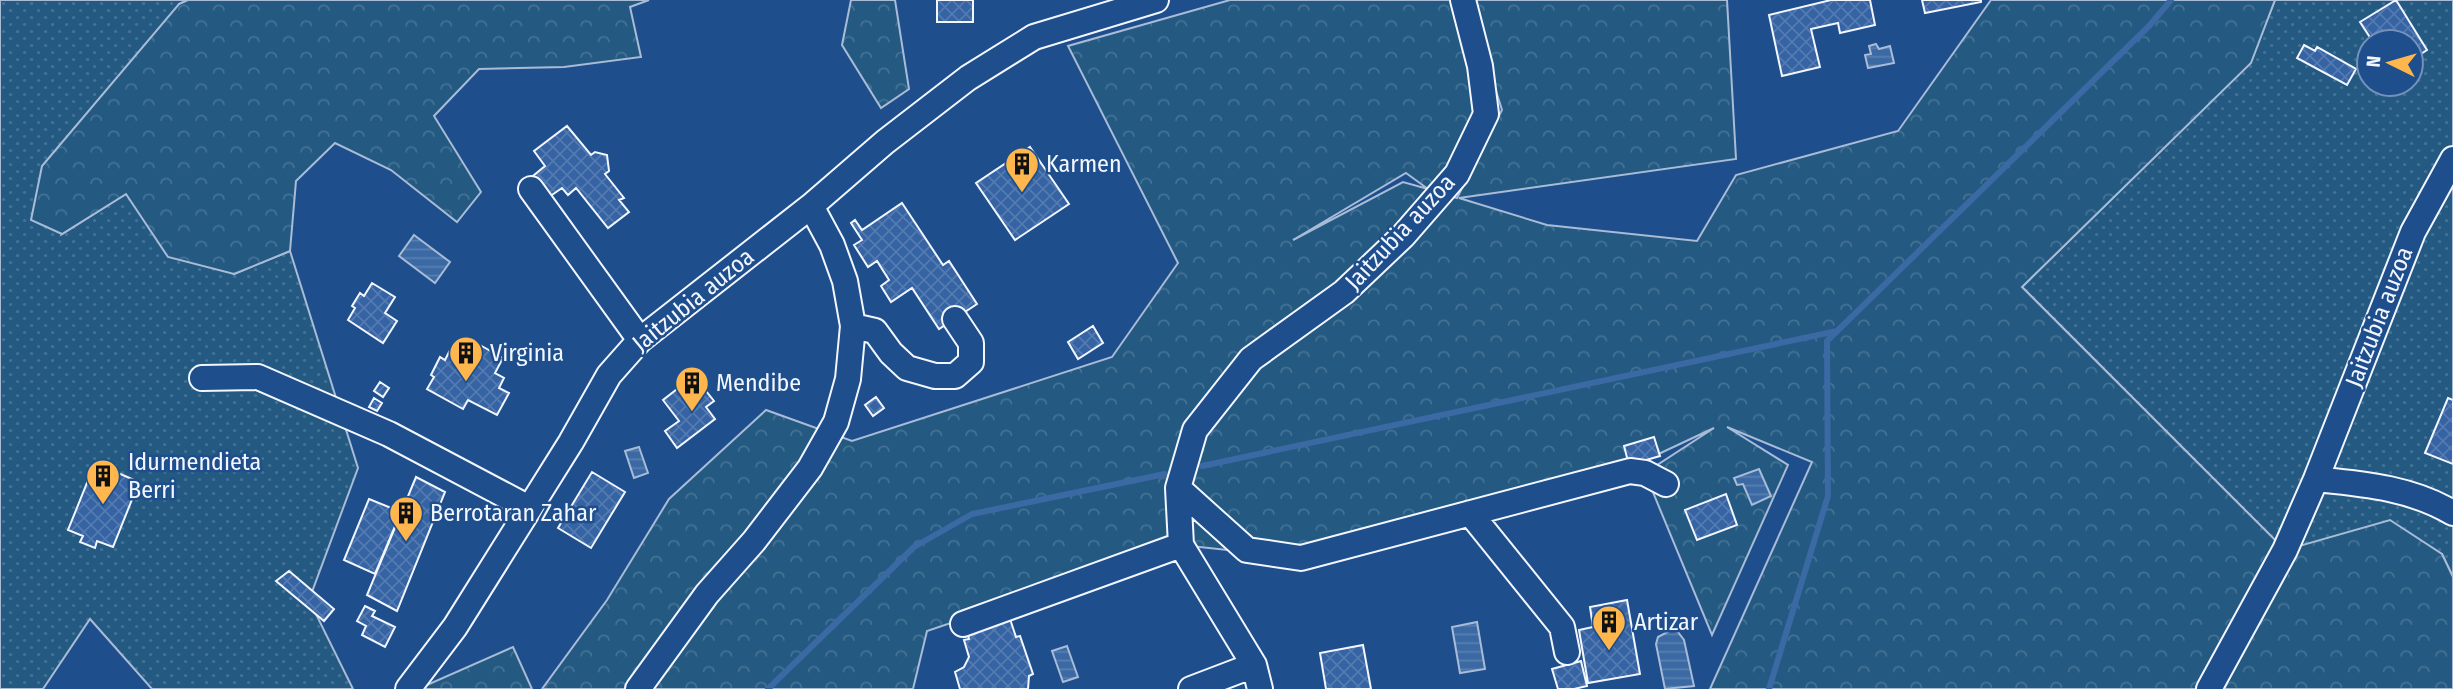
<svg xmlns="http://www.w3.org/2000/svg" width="2453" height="689" font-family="'Fira Sans Condensed',sans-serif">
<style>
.grass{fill:url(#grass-dots);stroke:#a8bbd7;stroke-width:2;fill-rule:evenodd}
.forest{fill:url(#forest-crowns);stroke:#a8bbd7;stroke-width:2;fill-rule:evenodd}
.water{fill:url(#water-rules);stroke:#a8bbd7;stroke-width:2}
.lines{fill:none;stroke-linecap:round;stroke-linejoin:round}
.stream{stroke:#3b69a3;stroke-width:6}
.building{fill:url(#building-cross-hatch);stroke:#f2f6ff;stroke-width:2}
.minor-casing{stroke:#f2f6ff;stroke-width:28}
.minor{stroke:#1f4e8c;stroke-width:24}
.labels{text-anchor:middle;stroke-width:5;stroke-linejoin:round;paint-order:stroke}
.poi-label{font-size:24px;fill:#f2f6ff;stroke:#1f4e8c;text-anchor:start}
.street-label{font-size:24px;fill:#f2f6ff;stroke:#1f4e8c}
</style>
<defs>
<pattern id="grass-dots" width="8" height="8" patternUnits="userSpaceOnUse" patternTransform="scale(1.75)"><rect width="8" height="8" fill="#245a82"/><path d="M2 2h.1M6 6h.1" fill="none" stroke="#447295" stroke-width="1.8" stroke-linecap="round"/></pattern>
<pattern id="forest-crowns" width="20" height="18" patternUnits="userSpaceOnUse" patternTransform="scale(1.75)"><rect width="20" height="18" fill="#245a82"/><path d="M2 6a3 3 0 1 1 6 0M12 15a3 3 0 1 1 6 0" fill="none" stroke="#447295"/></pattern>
<pattern id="water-rules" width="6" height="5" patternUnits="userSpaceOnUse" patternTransform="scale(1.75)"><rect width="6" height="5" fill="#3b69a3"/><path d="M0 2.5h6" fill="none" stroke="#587fb1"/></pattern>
<pattern id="building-cross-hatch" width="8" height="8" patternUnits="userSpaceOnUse" patternTransform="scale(1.75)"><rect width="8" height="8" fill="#3563a3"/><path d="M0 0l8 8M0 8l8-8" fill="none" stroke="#537ab1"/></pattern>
</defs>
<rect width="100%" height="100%" fill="#1f4e8c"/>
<path class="grass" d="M0,0H188L179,4L62,234L126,194L234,274L290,251L358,468L309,600L353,689H152L90,619L43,689H0Z
M2275,0H2453V577L2442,554L2285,550L2022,287L2250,63ZM2369,42H2411V84H2369Z"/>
<path class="forest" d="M188,0H649L630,7L641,57L564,67L479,69L434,116L481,192L457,222L391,170L335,143L296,181L290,251L234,274L168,257L126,194L62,234L31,220L42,166L179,4Z
M851,0H895L909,89L881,108L842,45Z
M1230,0H1453L1486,114L1431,190L1457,198L1502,110L1467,0H1727L1736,159L1459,198L1547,225L1697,241L1736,175L1898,131L1991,0H2275L2251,63L2022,287L2285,550L2390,520L2442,554L2453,577V689H1710L1812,462L1727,427L1788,465L1712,635L1645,473L1714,428L1633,466L1301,558L1181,545L927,631L913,689H542L607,600L669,499L766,410L852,441L1112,357L1178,263L1068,46ZM1406,173L1428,189L1403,182L1293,240Z
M513,647L532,689H418Z"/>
<path class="water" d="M1876,44L1879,49L1890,46L1894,63L1868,68L1865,55L1871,54L1869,46Z
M414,235L450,262L435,283L399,256Z
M639,447L648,473L634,478L625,451Z
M1759,469L1771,496L1752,505L1743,484L1737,485L1734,478Z
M1477,622L1485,669L1460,673L1452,627Z
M1671,630L1678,632L1684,640L1694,686L1665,689L1656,644L1658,637Z
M1067,646L1078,677L1063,682L1052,651Z"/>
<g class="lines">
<path class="stream" d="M1202,466L1837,331
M768,689L914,547L972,514L1165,474
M1769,689L1828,496L1827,341L2150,25L2171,0"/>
</g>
<path class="building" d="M937,0H973V22H937Z
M1831,0H1870L1875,25L1840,33L1838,23L1811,29L1820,67L1782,76L1769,15Z
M1922,0H1981V2L1925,13Z
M2396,0L2427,50L2415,58L2418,63L2411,67V42H2373L2360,22Z
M2304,45L2315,51L2317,47L2356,69L2347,85L2297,58Z
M567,126L591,155L595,152L607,155L609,171L605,174L624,198L619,200L629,212L608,228L576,188L568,195L562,188L549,197L533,176L545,166L534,151Z
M1030,147L1069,204L1015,240L976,183Z
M902,203L943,265L949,261L977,304L939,329L912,288L891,302L881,286L889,280L877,261L868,267L854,245L862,240L851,223L855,220L862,230Z
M372,283L395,297L385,313L397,321L383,343L348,320L355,308L352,306L360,293L364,296Z
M1093,326L1103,343L1078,359L1068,342Z
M478,344L503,358L495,373L504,378L499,388L509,393L497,415L468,400L463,409L427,389L434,377L431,375L440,357L445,360L451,348L470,358Z
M694,376L714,401L706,407L715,419L677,448L665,431L679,421L663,400Z
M380,382L389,388L383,397L374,391Z
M876,397L884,408L873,416L865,405Z
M374,398L382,403L377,411L369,407Z
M2448,398L2453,400V464L2425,453Z
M1654,437L1660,456L1629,465L1624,446Z
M95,463L139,482L113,547L97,541L95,548L80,542L83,536L68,530Z
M592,472L625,492L591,548L558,528Z
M416,477L445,492L397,611L367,595Z
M1726,494L1737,525L1697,540L1685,510Z
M369,499L401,512L375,574L344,560Z
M289,571L334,609L324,621L276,581Z
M1627,600L1640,674L1588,683L1579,630L1593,627L1590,607Z
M365,606L375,611L372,616L395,627L385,647L362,635L366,626L357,621Z
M1009,616L1016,637L1020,636L1033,674L1029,676L1028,689H960L955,672L964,667L969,657L964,640L969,639L967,631Z
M1363,645L1371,689H1326L1320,653Z
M1581,661L1587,686L1574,689H1558L1552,669Z"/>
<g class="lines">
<g class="minor-casing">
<path id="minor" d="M531,189L640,340
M811,206L885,142L968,78L1034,37L1156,0
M853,326L875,331L891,353L907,368L935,376H955L971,362V343L955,319
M202,378L258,377L389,434L529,508
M2316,479C2364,484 2411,488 2453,513
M1178,488L1247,550L1301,558L1630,471L1645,473L1666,484
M1470,513L1562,627L1567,652
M963,624L1181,545
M408,689L455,627L571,442L609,375L640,340L811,206L832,245L845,281L853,326L848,379L836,422L810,468L754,541L707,594L638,689
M1191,689L1254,665
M1260,689L1254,665L1181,545L1178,488L1195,430L1251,359L1344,292L1403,236L1457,174L1486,114L1480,66L1463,0
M2209,689L2285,550L2316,479L2413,232L2453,159"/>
</g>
<use href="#minor" class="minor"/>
</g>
<defs>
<g id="building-pin" transform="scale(1.75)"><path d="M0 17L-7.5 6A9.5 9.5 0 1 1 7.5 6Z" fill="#ffb74d" stroke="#1f4e8c"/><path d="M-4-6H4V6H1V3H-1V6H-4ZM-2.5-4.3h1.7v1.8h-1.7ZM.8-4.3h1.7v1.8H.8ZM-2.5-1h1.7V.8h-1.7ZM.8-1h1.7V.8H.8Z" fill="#111"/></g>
</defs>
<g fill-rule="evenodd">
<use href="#building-pin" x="1022" y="164"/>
<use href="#building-pin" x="466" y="353"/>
<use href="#building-pin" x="692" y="383"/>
<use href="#building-pin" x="103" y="476"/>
<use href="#building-pin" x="406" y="513"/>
<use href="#building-pin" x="1609" y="622"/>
</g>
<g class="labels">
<g class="poi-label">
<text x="1046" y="172">Karmen</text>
<text x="490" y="361">Virginia</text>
<text x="716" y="391">Mendibe</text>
<text x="128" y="470">Idurmendieta<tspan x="128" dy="28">Berri</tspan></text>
<text x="430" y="521">Berrotaran Zahar</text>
<text x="1634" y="630">Artizar</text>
</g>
<g class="street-label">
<text transform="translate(1400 232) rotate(-47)" y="8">Jaitzubia auzoa</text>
<text transform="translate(693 300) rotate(-39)" y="8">Jaitzubia auzoa</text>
<text transform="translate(2379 317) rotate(-69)" y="8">Jaitzubia auzoa</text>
</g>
</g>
<g transform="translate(2390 63) rotate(275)"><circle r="33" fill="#1f4e8c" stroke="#7391ba" stroke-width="2"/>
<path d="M0-5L12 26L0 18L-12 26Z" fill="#ffb74d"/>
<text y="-10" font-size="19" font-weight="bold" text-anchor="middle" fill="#f2f6ff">N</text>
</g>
</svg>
